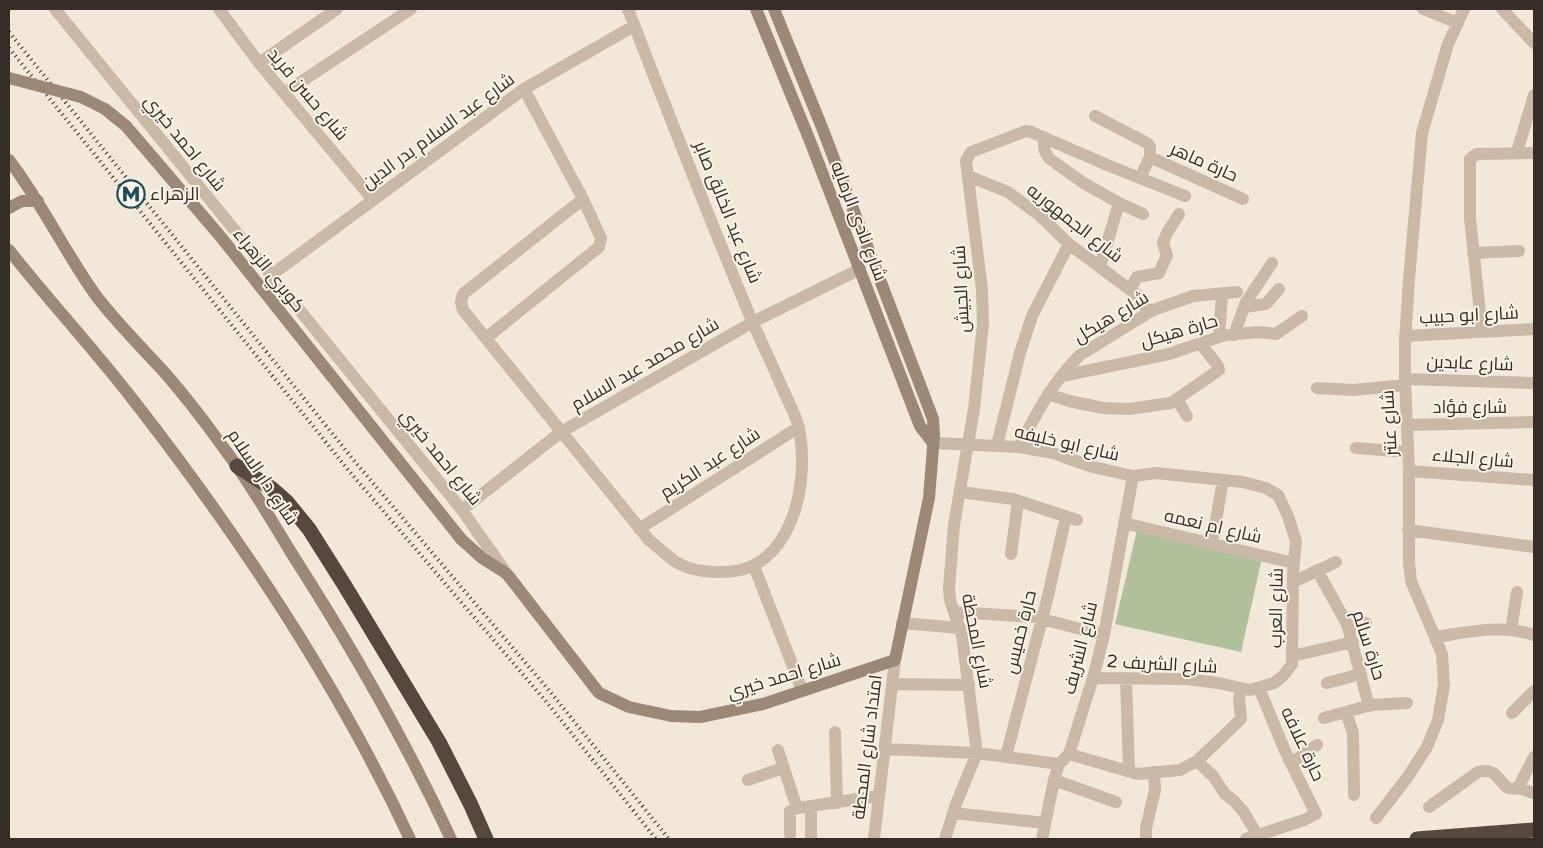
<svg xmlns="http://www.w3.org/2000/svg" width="1543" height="848" font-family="'Varela Round',Cairo,sans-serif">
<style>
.green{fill:#afc09a}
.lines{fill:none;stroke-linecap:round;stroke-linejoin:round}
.minor{stroke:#c9b9a6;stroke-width:12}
.tertiary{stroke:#c9b9a6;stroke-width:12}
.secondary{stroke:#9c8877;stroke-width:12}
.motorway{stroke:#56483e;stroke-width:15}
.rail{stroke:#352d27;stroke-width:4;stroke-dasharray:1 4;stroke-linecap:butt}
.secondary-bridge{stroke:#9c8877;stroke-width:12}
.labels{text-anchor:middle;stroke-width:4;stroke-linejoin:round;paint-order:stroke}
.street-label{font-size:18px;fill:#352d27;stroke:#f9f2e6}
.poi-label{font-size:18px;fill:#352d27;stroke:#f9f2e6;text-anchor:start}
</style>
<rect width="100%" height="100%" fill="#f1e8d9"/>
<path class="green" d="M1137,530L1262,558L1241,652L1115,624Z"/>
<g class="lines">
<path class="minor" d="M55,9L462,510L507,574
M219,9L259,63L373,200
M1423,9L1458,23
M259,63L337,9
M284,93L411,9
M1095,116L1147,143L1150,147V157L1140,178
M1044,137C1044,146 1043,152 1050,159L1082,182L1119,203L1143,214
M1517,152L1534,95
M1150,157L1243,199
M968,176L1008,192L1039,215L1069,244L1137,295L1149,312
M583,199L463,294L461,302L463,310L649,540C658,547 667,556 676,562C689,570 704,572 719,572C792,575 810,484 799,429C797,417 790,405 785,394C774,369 763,345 752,321C709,218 668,113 628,9
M1473,253L1519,251
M1100,267L1119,203
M270,276L524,89L634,26
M1130,289L1137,277L1159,273L1167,255L1163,243L1167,233L1179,214
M1244,307L1266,304L1279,289
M1482,332L1470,218V159L1477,154L1534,153
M1234,335L1246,302L1272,263
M1405,336L1534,329
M1219,337L1222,294
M486,338L599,247L601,238L583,199L524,89
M1062,376L1169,354L1225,335L1259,332L1276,334L1302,316
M1405,379L1534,383
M1317,388L1353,390L1405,385
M1048,394L1069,401L1103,408L1129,409L1171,403L1219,370L1218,366L1201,344
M1177,399L1187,416
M1407,425L1534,422
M933,443L1019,447L1053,453L1093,467L1133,476L1156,473L1243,482L1266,488L1278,495L1288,516L1296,541L1293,572L1292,656V664L1283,676L1274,683L1250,690L1218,683L1187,679L1093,678
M997,445L1020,353L1032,316L1069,244
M1019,447C1036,414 1053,381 1080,355L1153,310L1193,296L1237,292
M1356,448L1408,452
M1409,471L1534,480
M960,492L1013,499L1077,520
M462,510L561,432L753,322L860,269
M1124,523L1294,563
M639,529L799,427
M1408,530L1534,547
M1212,543L1223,480
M1011,554L1018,501
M754,566L802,690
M1317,570L1347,624L1369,706
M1293,582L1336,562
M954,612L1034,617L1104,635
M902,623L960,628
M1348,627L1366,623
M1511,630L1517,592
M1436,637C1468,632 1502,624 1534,635
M1292,656L1353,642
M1126,678L1129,771
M1327,683L1361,674
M892,684L969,685
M1346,712L1353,733L1354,795
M1512,713L1534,691
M1324,718L1371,705L1407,703
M835,732L837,803
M884,749L977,753L1059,764
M778,750L795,802L798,808L878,796
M1069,754L1138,774L1180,770L1197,761L1241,719L1239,698L1241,688
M1006,756L1047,600L1066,516
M1197,761L1213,776L1225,794L1234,801L1243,811L1258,836
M1291,763L1317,745
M748,780L783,768
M1054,780L1116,802
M1518,788L1534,793
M1429,807L1478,772C1503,765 1498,794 1518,788L1534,757
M953,813L1045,823
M1376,818L1407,778L1427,747L1438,720L1444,685L1442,654L1411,581L1409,563V471L1405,379V342L1409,279L1422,133L1448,44L1464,9
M790,834V811L798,808
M811,837V807
M874,839L895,660
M945,839L956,804L977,753L962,636L950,600L949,588L954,525L974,409L983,324L982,289L966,161L971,152L1026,131L1031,132L1112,167L1185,196
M1042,839L1054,780L1059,764L1069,754L1093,678L1104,635L1133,476
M1146,839V828L1155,790L1154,772
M1246,839L1304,820L1316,814L1285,751L1259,688"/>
<path class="tertiary" d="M1502,9L1534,43"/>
<path class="secondary" d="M756,9L810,141L920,426L933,443
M9,160C42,203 65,253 97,297C118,324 142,348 165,373C186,397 205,422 223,447C249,481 270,518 292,554C351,646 405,740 451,839
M9,208L22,201H38
M9,250C49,301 94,349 134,401C240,537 337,683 410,839
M461,539L482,558L507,574L599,693L629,707L671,716L700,717L763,704L895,660L929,498L934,435L933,419L823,130L774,9"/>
<path class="motorway" d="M237,466L271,488L287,502L309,529L345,586L439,742L470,803L486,839
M1417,839L1534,830"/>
<path class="rail" d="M9,32L356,463L552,694L669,839
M9,48L349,471L544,699L656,839"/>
<path class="secondary-bridge" d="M9,78L81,97L105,109L126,126L220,236L461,539"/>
</g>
<defs>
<g id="metro-ring" transform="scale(1.4375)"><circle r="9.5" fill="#f9f2e6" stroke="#1d4d56" stroke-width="1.5"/><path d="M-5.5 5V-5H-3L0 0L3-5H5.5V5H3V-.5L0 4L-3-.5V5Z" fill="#1d4d56"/></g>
</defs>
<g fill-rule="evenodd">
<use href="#metro-ring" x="131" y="194"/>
</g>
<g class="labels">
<g class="street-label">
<text transform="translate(308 94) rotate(50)" y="6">شارع حسن فريد</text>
<text transform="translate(438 131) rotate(-36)" y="6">شارع عبد السلام بدر الدين</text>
<text transform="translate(185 143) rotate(51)" y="6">شارع احمد خيري</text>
<text transform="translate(1204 162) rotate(24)" y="6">حارة ماهر</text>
<text transform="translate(728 212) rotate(68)" y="6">شارع عبد الخالق صابر</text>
<text transform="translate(859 221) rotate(69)" y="6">شارع نادى الرمايه</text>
<text transform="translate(1075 223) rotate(38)" y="6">شارع الجمهوريه</text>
<text transform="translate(269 270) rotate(51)" y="6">كوبري الزهراء</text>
<text transform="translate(961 289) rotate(-93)" y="6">شارع الجيش</text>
<text transform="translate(1469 315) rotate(-3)" y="6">شارع ابو حبيب</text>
<text transform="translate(1111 317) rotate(-31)" y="6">شارع هيكل</text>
<text transform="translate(1179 331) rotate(-16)" y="6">حارة هيكل</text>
<text transform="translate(1470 363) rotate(2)" y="6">شارع عابدين</text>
<text transform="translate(645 364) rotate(-30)" y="6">شارع محمد عبد السلام</text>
<text x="1470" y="413">شارع فؤاد</text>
<text transform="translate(1389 423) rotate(-93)" y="6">شارع عنتر</text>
<text transform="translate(1067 443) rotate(13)" y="6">شارع ابو خليفه</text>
<text transform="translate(441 457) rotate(51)" y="6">شارع احمد خيري</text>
<text transform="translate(1473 458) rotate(5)" y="6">شارع الجلاء</text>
<text transform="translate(710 463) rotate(-33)" y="6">شارع عبد الكريم</text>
<text transform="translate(263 477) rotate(56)" y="6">شارع دار السلام</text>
<text transform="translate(1213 526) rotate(13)" y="6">شارع ام نعمه</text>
<text transform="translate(1276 608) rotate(-89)" y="6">شارع العرب</text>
<text transform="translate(1020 632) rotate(-76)" y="6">حارة خميس</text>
<text transform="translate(977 641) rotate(79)" y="6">شارع المحطة</text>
<text transform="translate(1369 645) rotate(72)" y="6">حارة سالم</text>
<text transform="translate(1080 648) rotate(-76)" y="6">شارع الشريف</text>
<text transform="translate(1162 664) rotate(3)" y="6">شارع الشريف 2</text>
<text transform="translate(784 676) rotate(-17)" y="6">شارع احمد خيري</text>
<text transform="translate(1303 744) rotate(65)" y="6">حارة علافه</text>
<text transform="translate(867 747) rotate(-83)" y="6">امتداد شارع المحطة</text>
</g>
<g class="poi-label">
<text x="150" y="200">الزهراء</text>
</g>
</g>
<rect width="1543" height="848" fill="none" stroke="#352d27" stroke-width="20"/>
</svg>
